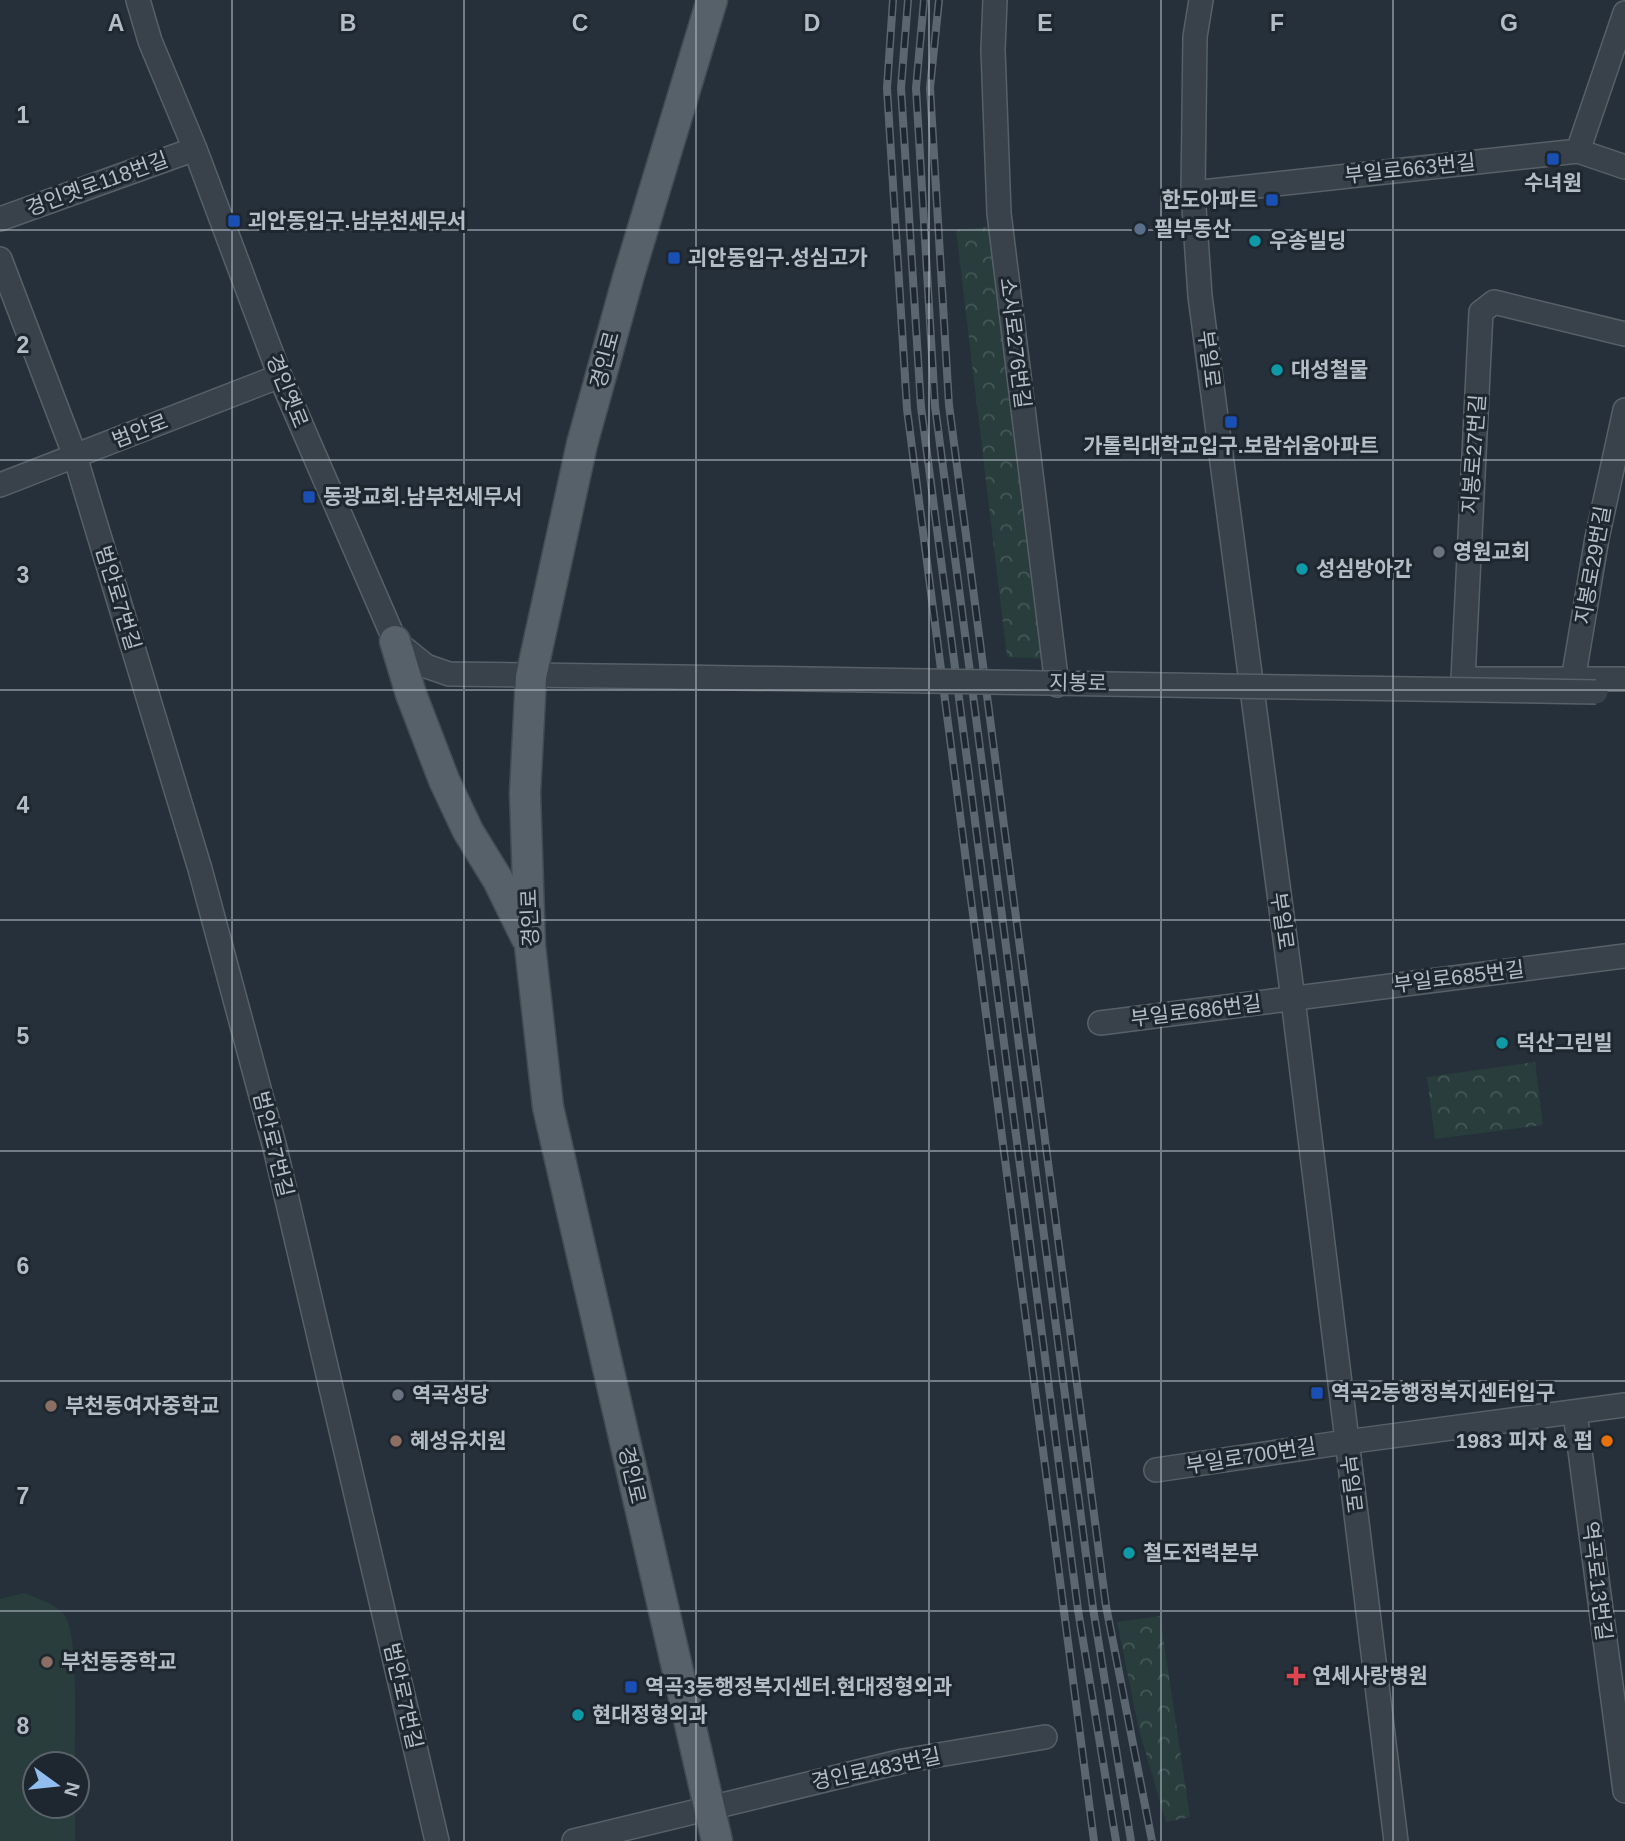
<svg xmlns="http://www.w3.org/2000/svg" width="1625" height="1841" font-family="Helvetica,'Noto Sans KR',sans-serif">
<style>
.forest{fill:url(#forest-crowns)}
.pitch{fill:#283d3c}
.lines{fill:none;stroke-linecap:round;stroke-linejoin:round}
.minor-casing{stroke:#576068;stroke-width:26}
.major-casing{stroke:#424b53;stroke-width:33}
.minor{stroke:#39424b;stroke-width:23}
.major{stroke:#57616a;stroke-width:30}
.rail-casing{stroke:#5b6671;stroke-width:8}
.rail{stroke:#1e272f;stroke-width:5;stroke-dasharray:16;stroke-linecap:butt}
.minor-bridge-casing{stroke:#576068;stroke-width:26;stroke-linecap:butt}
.minor-bridge{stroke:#39424b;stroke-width:23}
.grid{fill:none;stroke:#b4bdc6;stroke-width:2;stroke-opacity:0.55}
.transit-dot{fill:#1a4fb4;stroke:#1e272f;stroke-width:2.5}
.service-dot{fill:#5c6f8a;stroke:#1e272f;stroke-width:2.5}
.culture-dot{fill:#0f9aa8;stroke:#1e272f;stroke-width:2.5}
.worship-dot{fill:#6b7280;stroke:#1e272f;stroke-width:2.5}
.education-dot{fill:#8d6e63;stroke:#1e272f;stroke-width:2.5}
.food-dot{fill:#e8710a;stroke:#1e272f;stroke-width:2.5}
.health-dot{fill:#e0444e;stroke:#1e272f;stroke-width:2.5}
.labels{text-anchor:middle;stroke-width:6;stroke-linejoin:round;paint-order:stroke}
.street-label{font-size:21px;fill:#b4bdc6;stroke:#1e272f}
.poi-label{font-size:21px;font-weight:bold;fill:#b4bdc6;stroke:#1e272f;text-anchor:start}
.grid-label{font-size:23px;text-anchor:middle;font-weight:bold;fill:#b4bdc6;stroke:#1e272f;stroke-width:6;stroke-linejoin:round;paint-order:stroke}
</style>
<defs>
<pattern id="forest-crowns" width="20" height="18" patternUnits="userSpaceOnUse" patternTransform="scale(1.75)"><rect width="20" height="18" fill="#283d3c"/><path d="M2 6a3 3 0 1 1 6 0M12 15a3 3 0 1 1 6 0" fill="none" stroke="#455757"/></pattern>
</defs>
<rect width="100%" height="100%" fill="#25303a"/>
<path class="forest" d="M1001,226L1054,659L1007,657L956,230Z
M1535,1062L1543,1125L1435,1139L1427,1077Z
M1160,1616L1190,1817L1166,1822L1139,1730L1117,1622Z"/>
<path class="pitch" d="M24,1593C37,1598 53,1603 63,1613C80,1630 74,1736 75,1764H35V1806H75V1841H0V1599Z"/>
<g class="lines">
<g class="minor-casing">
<path id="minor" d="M138,0L150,41L195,149L280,376L395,641L426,666L449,674L679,677
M995,0L993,50L999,213L1057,685
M1201,0L1195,37L1193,193L1200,296L1293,999L1396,1841
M1578,151L1625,13
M1193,193L1578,151L1625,167
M0,219L195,149
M0,259L75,456L200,869L275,1148L437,1841
M1625,334L1494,302L1481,312L1463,679H1625
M0,485L280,376
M1573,680L1597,538L1625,410
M1100,1023L1625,956
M1575,1413L1625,1791
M1156,1470L1346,1442L1625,1405
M574,1841L903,1761L1045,1737"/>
</g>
<g class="major-casing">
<path id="major" d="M712,0L628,278L582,444L531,677L525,793L530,946L548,1107L717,1841
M395,641L411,694L444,780L468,831L498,880L526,937"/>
</g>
<use href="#minor" class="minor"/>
<use href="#major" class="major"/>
<g class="rail-casing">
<path id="rail" d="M893,0L887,88L907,409L1094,1841
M908,0L901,88L921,407L1078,1610L1116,1841
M924,0L916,88L935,406L1093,1608L1131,1841
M939,0L930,88L949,405L1106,1606L1152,1841"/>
</g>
<use href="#rail" class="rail"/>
<g class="minor-bridge-casing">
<path id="minor-bridge" d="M679,677L1596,692"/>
</g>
<use href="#minor-bridge" class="minor-bridge"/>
</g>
<path class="grid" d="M232,0V1841M464,0V1841M696,0V1841M929,0V1841M1161,0V1841M1393,0V1841M0,230H1625M0,460H1625M0,690H1625M0,920H1625M0,1151H1625M0,1381H1625M0,1611H1625"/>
<g class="transit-dot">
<rect x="1546" y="152" width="14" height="14" rx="3.5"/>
<rect x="1265" y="193" width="14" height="14" rx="3.5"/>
<rect x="227" y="214" width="14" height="14" rx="3.5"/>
<rect x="667" y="251" width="14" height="14" rx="3.5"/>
<rect x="1224" y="415" width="14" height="14" rx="3.5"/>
<rect x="302" y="490" width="14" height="14" rx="3.5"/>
<rect x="1310" y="1386" width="14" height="14" rx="3.5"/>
<rect x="624" y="1680" width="14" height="14" rx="3.5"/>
</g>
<circle class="service-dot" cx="1140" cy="229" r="7"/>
<g class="culture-dot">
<circle cx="1255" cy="241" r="7"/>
<circle cx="1277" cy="370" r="7"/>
<circle cx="1302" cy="569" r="7"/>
<circle cx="1502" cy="1043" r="7"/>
<circle cx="1129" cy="1553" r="7"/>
<circle cx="578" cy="1715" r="7"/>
</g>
<g class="worship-dot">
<circle cx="1439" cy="552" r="7"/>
<circle cx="398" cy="1395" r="7"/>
</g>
<g class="education-dot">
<circle cx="51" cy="1406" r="7"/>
<circle cx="396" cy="1441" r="7"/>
<circle cx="47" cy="1662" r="7"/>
</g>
<circle class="food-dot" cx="1607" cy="1441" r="7"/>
<path class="health-dot" d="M1292.5 1665.5h7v7h7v7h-7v7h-7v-7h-7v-7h7z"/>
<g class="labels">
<g class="street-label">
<text transform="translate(1410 169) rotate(-6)" y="7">부일로663번길</text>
<text transform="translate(97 184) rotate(-20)" y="7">경인옛로118번길</text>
<text transform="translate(1015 343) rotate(83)" y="7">소사로276번길</text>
<text transform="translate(1209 359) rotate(83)" y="7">부일로</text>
<text transform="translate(605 360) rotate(-75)" y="7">경인로</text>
<text transform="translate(287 391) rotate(68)" y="7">경인옛로</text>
<text transform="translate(140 431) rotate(-21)" y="7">범안로</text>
<text transform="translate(1474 454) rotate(-86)" y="7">지봉로27번길</text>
<text transform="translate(1593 565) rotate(-80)" y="7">지봉로29번길</text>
<text transform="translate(118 598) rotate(73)" y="7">범안로7번길</text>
<text transform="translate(1078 683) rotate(1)" y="7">지봉로</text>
<text transform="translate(530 918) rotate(-92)" y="7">경인로</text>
<text transform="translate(1282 921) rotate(82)" y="7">부일로</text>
<text transform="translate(1459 977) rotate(-7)" y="7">부일로685번길</text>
<text transform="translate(1196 1011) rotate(-7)" y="7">부일로686번길</text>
<text transform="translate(273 1144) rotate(76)" y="7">범안로7번길</text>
<text transform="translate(1251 1456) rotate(-9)" y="7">부일로700번길</text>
<text transform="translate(632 1475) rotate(77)" y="7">경인로</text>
<text transform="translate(1351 1484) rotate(83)" y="7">부일로</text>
<text transform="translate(1597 1581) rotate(83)" y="7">역곡로13번길</text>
<text transform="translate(403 1696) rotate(77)" y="7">범안로7번길</text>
<text transform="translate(876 1769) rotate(-12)" y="7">경인로483번길</text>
</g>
<g class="poi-label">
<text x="1553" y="190" text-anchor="middle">수녀원</text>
<text x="1258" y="207" text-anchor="end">한도아파트</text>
<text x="248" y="228">괴안동입구.남부천세무서</text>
<text x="1154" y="236">필부동산</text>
<text x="1269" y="248">우송빌딩</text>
<text x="688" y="265">괴안동입구.성심고가</text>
<text x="1291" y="377">대성철물</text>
<text x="1231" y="453" text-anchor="middle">가톨릭대학교입구.보람쉬움아파트</text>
<text x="323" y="504">동광교회.남부천세무서</text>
<text x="1453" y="559">영원교회</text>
<text x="1316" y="576">성심방아간</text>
<text x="1516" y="1050">덕산그린빌</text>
<text x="1331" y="1400">역곡2동행정복지센터입구</text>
<text x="412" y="1402">역곡성당</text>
<text x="65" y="1413">부천동여자중학교</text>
<text x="410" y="1448">혜성유치원</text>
<text x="1593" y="1448" text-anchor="end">1983 피자 &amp; 펍</text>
<text x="1143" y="1560">철도전력본부</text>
<text x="61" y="1669">부천동중학교</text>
<text x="1312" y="1683">연세사랑병원</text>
<text x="645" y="1694">역곡3동행정복지센터.현대정형외과</text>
<text x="592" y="1722">현대정형외과</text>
</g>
</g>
<g class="grid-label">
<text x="116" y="31">A</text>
<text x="348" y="31">B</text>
<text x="580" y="31">C</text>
<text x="812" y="31">D</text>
<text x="1045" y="31">E</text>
<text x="1277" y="31">F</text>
<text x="1509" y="31">G</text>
<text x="23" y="123">1</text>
<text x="23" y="353">2</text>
<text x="23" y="583">3</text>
<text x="23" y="813">4</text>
<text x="23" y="1044">5</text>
<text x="23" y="1274">6</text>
<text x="23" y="1504">7</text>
<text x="23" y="1734">8</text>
</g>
<g transform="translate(56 1785) rotate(105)"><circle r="33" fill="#1e272f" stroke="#5a636b" stroke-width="2"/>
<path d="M0-5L12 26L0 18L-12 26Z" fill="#91beee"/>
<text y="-10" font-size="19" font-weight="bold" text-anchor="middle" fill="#b4bdc6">N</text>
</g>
</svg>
